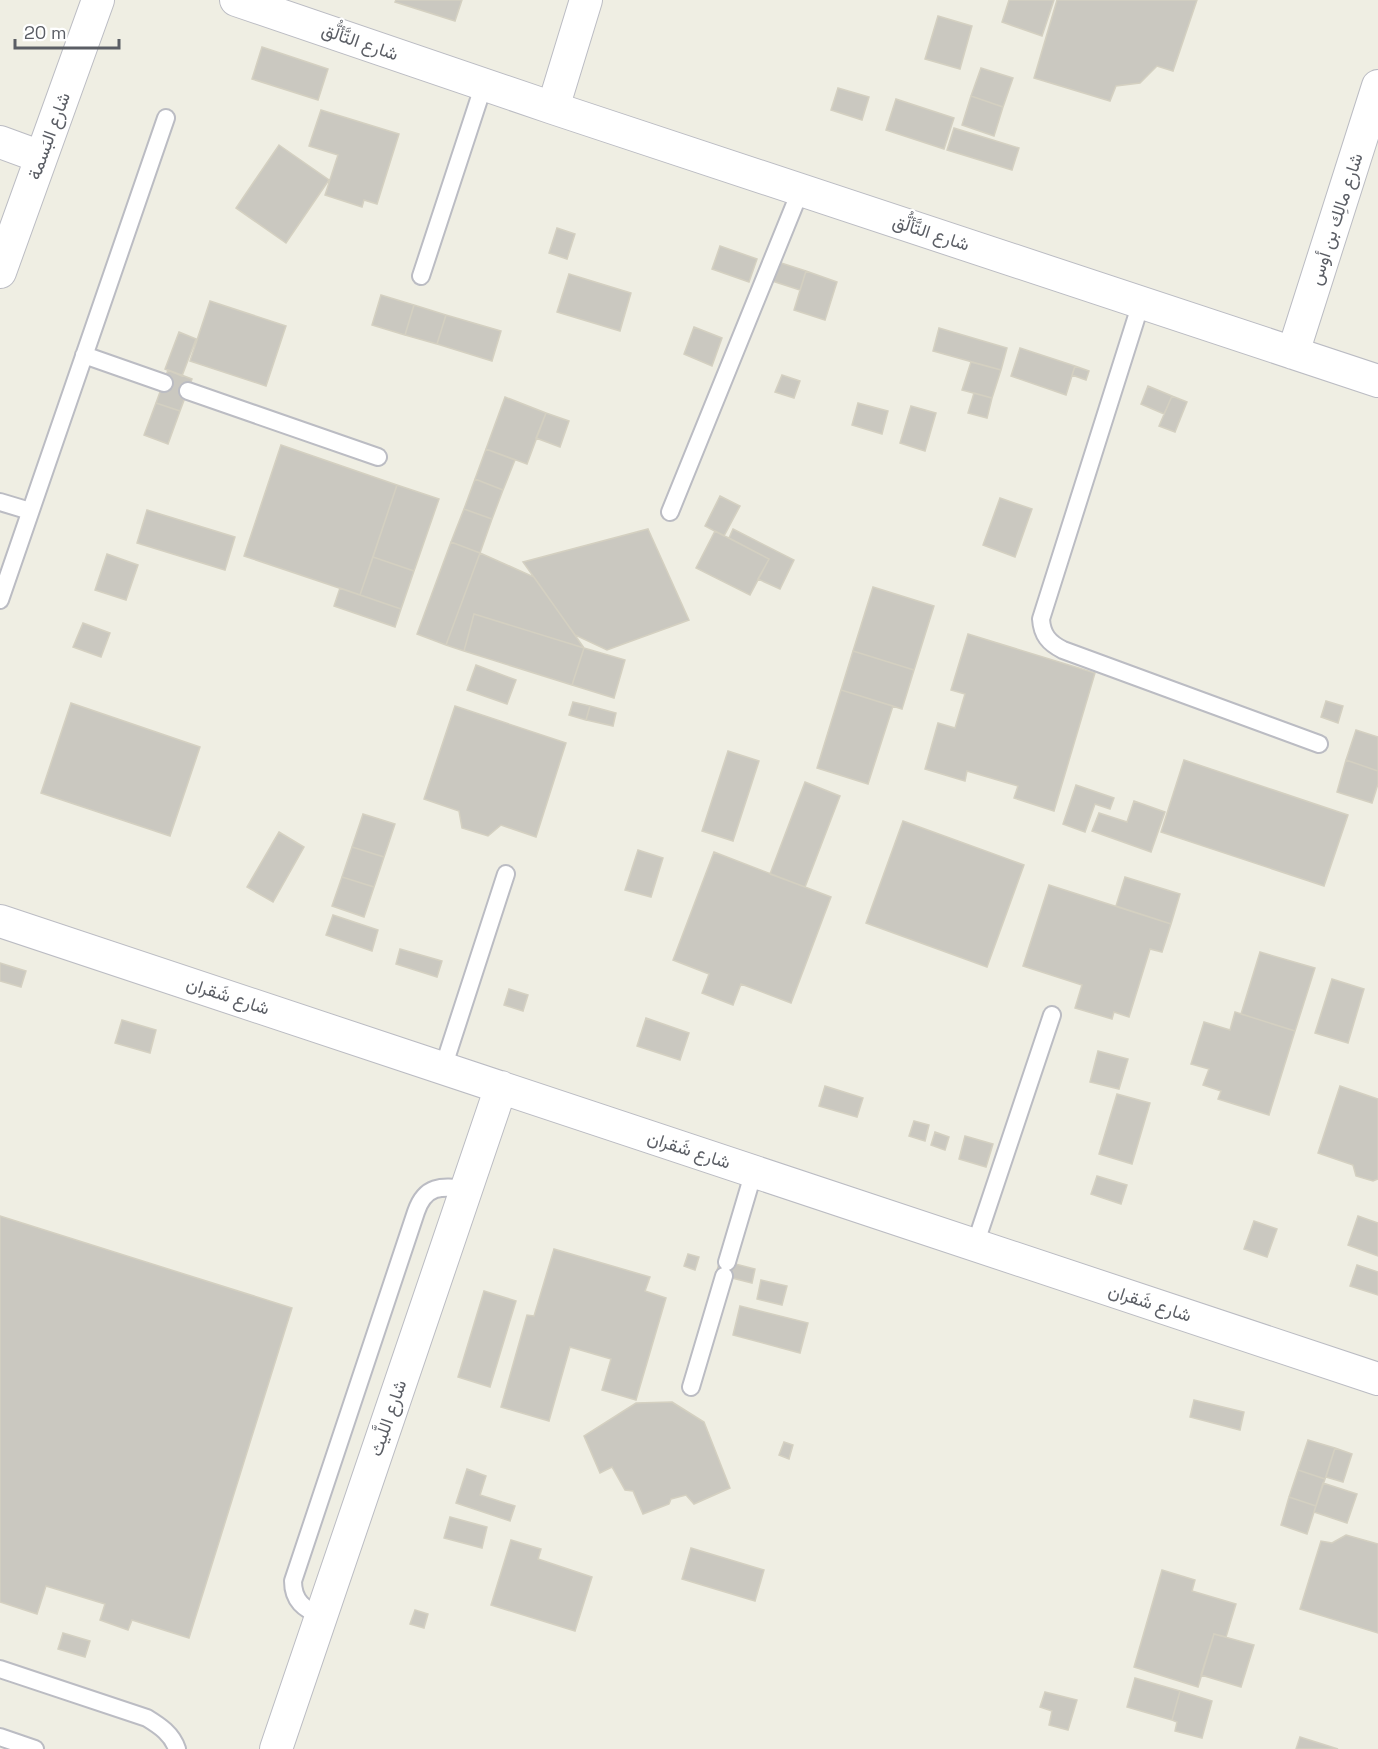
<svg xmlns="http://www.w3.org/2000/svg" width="1378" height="1749" font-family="'Space Grotesk',Vazirmatn,sans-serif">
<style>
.building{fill:#cac8c0;stroke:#d4d0c1;stroke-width:1.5}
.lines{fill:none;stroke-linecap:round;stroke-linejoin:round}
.lane-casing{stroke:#bbbcc3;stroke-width:20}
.street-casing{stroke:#bbbcc3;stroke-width:34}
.lane{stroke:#fff;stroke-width:16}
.street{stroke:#fff;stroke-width:32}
.labels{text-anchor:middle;stroke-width:4.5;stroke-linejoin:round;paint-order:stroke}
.street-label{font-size:18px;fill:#5b5e65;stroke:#fff}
</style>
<rect width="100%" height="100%" fill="#efeee3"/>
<path class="building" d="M396,0H462L455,21L395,2Z
M1009,0H1054L1042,36L1002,22Z
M1057,0H1197L1173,71L1157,66L1140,83L1116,86L1110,101L1034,78Z
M938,16L972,26L960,69L925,59Z
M262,47L328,69L318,100L252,79Z
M981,68L1013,78L1003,107L971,96Z
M838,88L869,97L862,120L831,110Z
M971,96L1003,107L994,136L962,125Z
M896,99L954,118L944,149L886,130Z
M321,110L399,134L377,204L364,200L362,207L325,195L338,155L309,146Z
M954,128L1019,148L1012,170L947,150Z
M279,145L329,180L286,243L236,208Z
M557,228L575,234L567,259L549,253Z
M720,246L757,259L749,282L712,269Z
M775,261L806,271L800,290L769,280Z
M806,271L837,282L825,320L794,310Z
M569,274L631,293L620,331L557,312Z
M381,295L414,305L405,335L372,325Z
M210,301L286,326L266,386L190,361Z
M414,305L446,315L437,344L405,335Z
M446,315L501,331L492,361L437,344Z
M694,327L722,338L712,366L684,354Z
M939,328L1007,348L1001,370L933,351Z
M179,332L196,339L182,376L165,369Z
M1020,348L1075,366L1066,395L1011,376Z
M971,362L1001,370L992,398L962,390Z
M1075,366L1089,371L1086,380L1072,375Z
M168,370L192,379L180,411L156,403Z
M782,375L800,381L794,398L775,392Z
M1148,386L1172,396L1164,414L1141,404Z
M974,393L992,398L987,418L968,413Z
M1172,396L1187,402L1175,432L1159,426Z
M505,397L546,413L527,464L486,449Z
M156,403L180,411L168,444L144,435Z
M858,403L888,411L882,434L852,425Z
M911,406L936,413L925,451L900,443Z
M546,413L569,421L560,447L536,438Z
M281,445L397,485L360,595L244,556Z
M486,449L515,460L503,490L475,479Z
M475,479L503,490L492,519L464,509Z
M397,485L439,499L414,571L373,557Z
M720,496L740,506L724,536L705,526Z
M1000,498L1032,509L1015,557L983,545Z
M464,509L492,519L480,553L451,542Z
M147,510L235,537L225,570L137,543Z
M648,529L689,620L607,650L575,635L523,562Z
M733,529L794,560L780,589L758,579L769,559L729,538Z
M715,531L769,559L750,595L696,568Z
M451,542L480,553L446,645L417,634Z
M480,553L534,577L584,648L474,614L464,651L446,645Z
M107,554L138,565L126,600L95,590Z
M373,557L414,571L401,609L360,595Z
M873,587L934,606L914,670L853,651Z
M340,588L401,609L395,627L334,606Z
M474,614L584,648L572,685L464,651Z
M83,623L110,633L101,657L73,647Z
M968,634L1095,673L1054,811L1014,798L1018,786L967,771L965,781L925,769L938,723L955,728L965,694L951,690Z
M584,648L625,660L614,698L572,685Z
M853,651L914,670L902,709L841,690Z
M476,665L516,680L507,704L467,690Z
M841,690L893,706L868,784L817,768Z
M1326,701L1343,706L1338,723L1321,717Z
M573,702L590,706L586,720L569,715Z
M71,703L200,747L170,836L41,793Z
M455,706L566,743L536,837L501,825L488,836L462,828L459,811L424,799Z
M590,706L616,713L613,726L586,720Z
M1356,730L1378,737V771L1346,760Z
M728,751L759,761L733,841L702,831Z
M1184,760L1348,815L1324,886L1161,832Z
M1346,760L1378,771V784L1372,803L1337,792Z
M805,782L840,796L805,887L770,874Z
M1076,785L1114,798L1110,809L1095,804L1085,832L1063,824Z
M1134,801L1165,812L1151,852L1092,831L1099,813L1127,822Z
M363,814L395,824L384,857L352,847Z
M903,821L1024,865L987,967L866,923Z
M279,832L304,847L273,902L247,887Z
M352,847L384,857L374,887L342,877Z
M638,850L663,858L651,897L625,890Z
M714,852L831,897L791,1003L741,984L733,1005L702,993L709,974L673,960Z
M342,877L374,887L364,917L332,906Z
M1125,877L1180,894L1171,924L1116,906Z
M1049,885L1171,924L1162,952L1150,949L1129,1017L1114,1012L1112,1019L1075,1008L1082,985L1023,966Z
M333,915L378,930L372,951L326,935Z
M400,949L442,961L437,977L396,964Z
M1260,952L1315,968L1295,1031L1241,1014Z
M0,963L26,971L21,987L0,981Z
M1332,979L1364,989L1348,1043L1315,1033Z
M509,989L528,995L523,1011L504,1005Z
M1235,1012L1295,1031L1269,1115L1218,1099L1221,1091L1203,1085L1209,1069L1191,1064L1204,1022L1230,1030Z
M646,1018L689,1033L680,1060L637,1046Z
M122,1020L156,1030L150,1053L115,1043Z
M1098,1051L1128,1059L1119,1089L1090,1082Z
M825,1086L863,1098L857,1117L819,1106Z
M1340,1086L1378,1099V1179L1373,1181L1356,1176L1353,1165L1318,1153Z
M1117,1094L1150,1103L1132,1164L1099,1154Z
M914,1121L929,1125L925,1141L909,1136Z
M935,1132L949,1137L945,1150L931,1145Z
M965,1136L993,1144L986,1167L959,1159Z
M1097,1176L1127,1185L1121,1204L1091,1194Z
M0,1216L292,1308L189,1638L132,1620L128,1630L100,1620L105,1604L46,1586L37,1614L0,1602Z
M1358,1216L1378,1223V1256L1348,1245Z
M1254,1221L1277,1229L1267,1257L1244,1249Z
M554,1249L650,1277L645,1291L666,1298L636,1400L602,1390L611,1359L570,1347L549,1421L501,1407L527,1315L534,1316Z
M688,1254L699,1257L695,1270L684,1266Z
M720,1260L755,1269L752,1283L716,1274Z
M1357,1265L1378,1272V1295L1350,1286Z
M761,1280L787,1286L782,1305L757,1299Z
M484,1291L516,1301L490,1387L458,1377Z
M740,1306L808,1323L800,1353L733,1335Z
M1194,1400L1244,1412L1240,1430L1190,1417Z
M672,1402L704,1422L730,1488L694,1504L686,1495L671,1499L669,1504L643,1514L633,1491L625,1490L612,1467L600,1473L584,1436L636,1403Z
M1308,1440L1335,1448L1325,1479L1298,1470Z
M784,1442L793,1445L789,1459L779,1455Z
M1335,1448L1352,1454L1343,1482L1326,1477Z
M467,1469L486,1476L480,1495L515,1506L510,1521L456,1503Z
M1298,1470L1325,1479L1316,1506L1289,1497Z
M1323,1483L1357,1494L1347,1523L1314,1512Z
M1289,1497L1316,1506L1307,1534L1281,1525Z
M450,1517L487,1527L482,1548L444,1538Z
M1346,1535L1378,1544V1633L1300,1609L1321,1541L1332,1543Z
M511,1540L541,1549L538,1559L592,1577L575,1631L491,1605Z
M691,1548L764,1570L755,1601L682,1579Z
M1162,1570L1195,1580L1192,1591L1236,1604L1226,1637L1214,1634L1198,1687L1134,1667Z
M415,1610L428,1614L424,1628L410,1624Z
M63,1633L90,1641L85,1657L58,1649Z
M1214,1634L1254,1645L1241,1687L1201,1675Z
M1135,1678L1180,1691L1172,1720L1127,1707Z
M1180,1691L1212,1701L1202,1738L1175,1731L1177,1722L1172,1720Z
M1045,1692L1077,1700L1068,1730L1049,1725L1052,1711L1040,1707Z
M1300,1737L1338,1749H1296Z"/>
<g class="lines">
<g class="lane-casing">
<path id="lane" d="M421,276L484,84
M1141,303L1041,619C1042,635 1049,643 1063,650L1319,744
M84,355L164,383
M188,391L378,457
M0,502L30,511
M670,512L801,189
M0,600L166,118
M443,1068L506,874
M975,1245L1052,1015
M727,1262L754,1171
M691,1387L724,1276
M321,1616C304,1609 293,1601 293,1581L416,1212C425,1185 441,1186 466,1189
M0,1669L147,1718C160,1726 172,1734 177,1749
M0,1737L35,1749"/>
</g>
<g class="street-casing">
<path id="street" d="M236,0L553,108L1378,381
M553,108L586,0
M0,142L41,157
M0,272L98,0
M1293,353L1378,86
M0,921L1378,1379
M276,1749L501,1087"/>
</g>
<use href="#lane" class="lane"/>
<use href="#street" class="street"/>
</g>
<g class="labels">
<g class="street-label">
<text transform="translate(360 42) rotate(19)" y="6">شارع التَّألُّق</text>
<text transform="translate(49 136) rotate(-70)" y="6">شارع البَسمة</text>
<text transform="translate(1336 219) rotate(-72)" y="6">شارع مالِك بن أوس</text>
<text transform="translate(931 233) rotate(18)" y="6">شارع التَّألُّق</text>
<text transform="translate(228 996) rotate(18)" y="6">شارع شَقران</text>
<text transform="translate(689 1150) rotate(18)" y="6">شارع شَقران</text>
<text transform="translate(1150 1303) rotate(18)" y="6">شارع شَقران</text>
<text transform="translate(388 1418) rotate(-71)" y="6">شارع اللَّيث</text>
</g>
</g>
<path d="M15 39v9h104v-9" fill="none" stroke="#5b5e65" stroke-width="3"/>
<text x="24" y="39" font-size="18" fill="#5b5e65" stroke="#ffffff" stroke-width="4.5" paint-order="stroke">20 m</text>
</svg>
